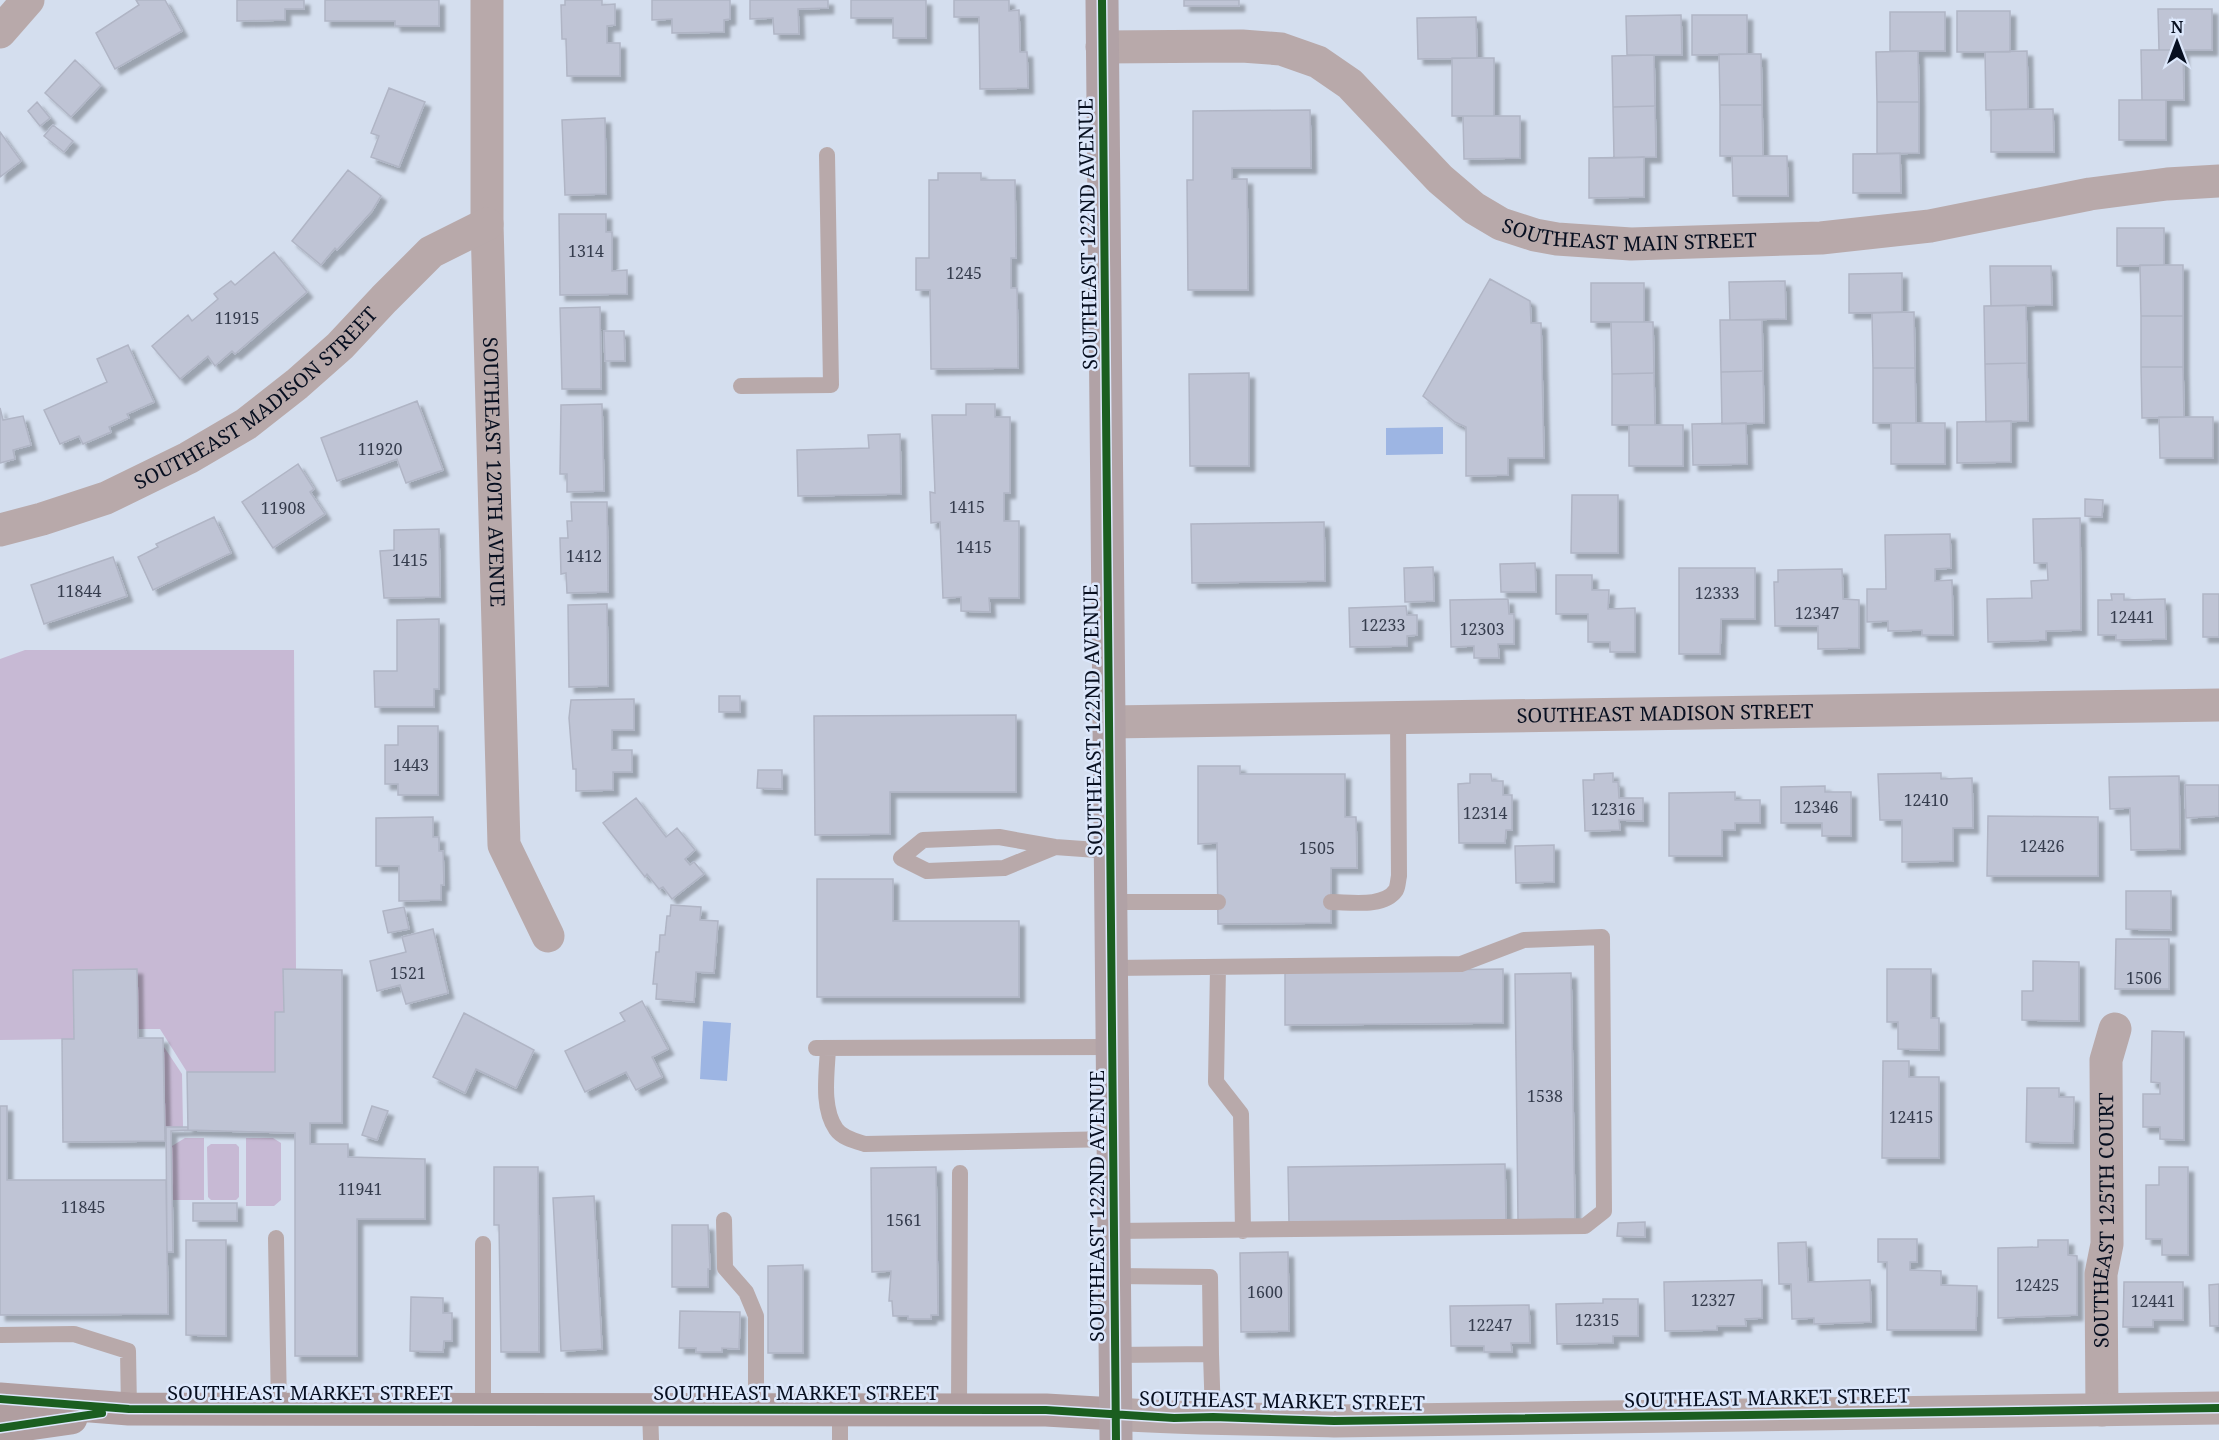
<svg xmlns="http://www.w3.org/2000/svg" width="2219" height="1440" font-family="'Noto Serif',serif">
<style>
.green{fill:#c7b9d4}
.water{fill:#9db5e3}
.building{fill:#bfc4d5;stroke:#b0b5c5;stroke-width:1.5;filter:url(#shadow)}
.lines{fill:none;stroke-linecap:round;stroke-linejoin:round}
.lane{stroke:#b8a9aa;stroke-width:16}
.street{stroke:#b8a9aa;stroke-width:33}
.secondary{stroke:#b09ea0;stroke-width:33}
.primary{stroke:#b1a2a6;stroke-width:33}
.cycleway-casing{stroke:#dce7fb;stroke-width:11}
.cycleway{stroke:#1b5e20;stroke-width:8}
.labels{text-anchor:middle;stroke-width:5;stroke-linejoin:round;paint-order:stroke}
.number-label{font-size:16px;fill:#353c4d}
.street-label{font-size:20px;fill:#070f20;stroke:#dce7fb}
</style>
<defs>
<filter id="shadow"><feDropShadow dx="5.5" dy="5.5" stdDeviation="1.5" flood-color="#0004"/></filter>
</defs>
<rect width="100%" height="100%" fill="#d4deee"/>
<path class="green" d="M25,650H294L296,969H284V1012L275,1013V1072H187L160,1029H138L137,969L73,970L74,1039L0,1040V659Z
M164,1047L182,1074L183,1127H165Z
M185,1138H204V1200H172V1146Z
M246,1138H273L281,1143V1200L274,1206H246Z
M211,1144H236L239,1147V1197L236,1200H211L208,1197L207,1147Z"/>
<path class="water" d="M1443,427V454L1386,455V428Z
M703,1021L731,1023L727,1081L700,1079Z"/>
<path class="building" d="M136,0H165L182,31L115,69L96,33L139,5Z
M237,0H304V9H285V20L237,21Z
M325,0H439V26H395V21H325Z
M565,0H602V5L615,4V25L607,26V43H620V76H567L566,39H562L561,5H565Z
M652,0H730V19L724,20V32L672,33V19L652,20Z
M750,0H828V8L798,9L799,34H774L773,18L750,19Z
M851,0H926V38H893V18H851Z
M954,0H1009V11L1019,10L1020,52H1027L1028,88L980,89L979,17H954Z
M1184,0H1239V6H1184Z
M2158,9H2212V50H2159Z
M1957,11H2010V52H1957Z
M1890,12H1945V51H1890Z
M1681,15L1682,55H1627L1626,16Z
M1692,15H1747V54L1692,55Z
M1476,17L1477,58L1418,59L1417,18Z
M2141,50H2183L2184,100H2142Z
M1918,51L1919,102H1877L1876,52Z
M2027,51L2028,109L1986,110L1985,52Z
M1719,54H1761L1762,105H1720Z
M1654,55L1655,106L1613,107L1612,56Z
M1452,58H1494V116H1452Z
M75,60L101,85L71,117L45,93Z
M389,88L425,102L399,167L371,157L379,136L371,133Z
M2119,100H2166V140H2119Z
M37,102L50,118L40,126L28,111Z
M1877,102H1919V153L1877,154Z
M1720,105H1762L1763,156H1720Z
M1655,106L1656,157L1614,158L1613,107Z
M2053,109L2054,152H1991V110Z
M1310,110L1311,168H1232V179H1247L1248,290H1188L1187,180H1193V111Z
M1463,116H1520V158L1464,159Z
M605,118L606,194L565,195L562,120Z
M53,125L73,141L64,152L44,136Z
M0,132L21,161L0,177Z
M1900,153L1901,193H1853V154Z
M1732,156H1787L1788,196H1733Z
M1644,157V197L1589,198V158Z
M348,170L381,196L372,211L337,250L335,248L321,265L292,241Z
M938,173H981V180H1015L1016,258H1011V288H1017L1018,368L931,369L930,290H916V258H929V180H938Z
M559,214H606V232H612V271L627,270V294L560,295Z
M2117,228H2164V265L2117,266Z
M274,252L307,292L235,354L232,351L215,366L208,356L180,379L152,346L188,315L192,321L218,299L214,294L231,281L235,285Z
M2140,265H2183V316H2141Z
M1990,266H2051L2052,305L1991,306Z
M1902,273V312L1849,313V274Z
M1490,279L1530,301L1531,323H1541L1544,458H1508V475L1466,476V427L1455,422L1423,396Z
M1785,281L1786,319L1730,320L1729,282Z
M1591,283H1644V322H1591Z
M2026,305L2027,363L1985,364L1984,306Z
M600,307L601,389H562L560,308Z
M1914,312L1915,368H1873L1872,313Z
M2141,316H2183V367H2141Z
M1720,320H1762L1763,371L1721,372Z
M1611,322H1653L1654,373L1612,374Z
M604,331H624L625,361H605Z
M128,345L154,402L127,414L129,418L109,427L111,432L83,444L79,436L60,444L44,410L107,382L97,359Z
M2027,363L2028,421L1986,422L1985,364Z
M2141,367H2183L2184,417L2142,418Z
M1873,368H1915L1916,423H1873Z
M1763,371L1764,423L1722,424L1721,372Z
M1249,373V466H1190L1189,374Z
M1654,373L1655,425H1612V374Z
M417,401L443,470L406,483L397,459L337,481L321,438Z
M602,404L604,491L567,492V474H560L561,405Z
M966,404H995V417H1010V493H1004V521H1019V598H989L990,612L961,611V597L943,598L940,522L931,523L930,492L935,493L932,415H966Z
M0,408L3,420L23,416L31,445L13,450L15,459L0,463Z
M2159,417H2213V458H2160Z
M2011,421V462L1957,463V422Z
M1746,423L1747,464L1693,465L1692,424Z
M1891,423H1945V464H1891Z
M1629,425H1683V466H1629Z
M900,434L901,494L798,496L797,450L869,448L868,435Z
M298,464L314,489L310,492L325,514L273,548L242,502Z
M1572,495H1618V553H1571Z
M2085,499L2103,500L2102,517L2085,516Z
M571,502H607L608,592L567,593L566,573L561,574L560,538H568L567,521H572Z
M214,517L231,553L153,590L138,557L158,547L156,544Z
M2080,518L2081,630L2046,631V640L1988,642L1987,599L2032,598L2031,581L2048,580L2047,563H2034L2033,519Z
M1324,522L1325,581L1192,583L1191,524Z
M439,529L440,597L384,598L380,551L394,550V530Z
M1950,534L1951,568L1935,569V581L1952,580L1953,635H1922V630L1888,631V621L1867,622V589H1886L1885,535Z
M113,557L127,596L44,624L31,585Z
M1535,563L1536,592H1501L1500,564Z
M1433,567L1434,601L1405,602L1404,568Z
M1679,568H1755V619H1721L1720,654H1679Z
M1842,569L1843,599L1859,600V648L1818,649V626H1775L1774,582H1778V570Z
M1556,575H1592V590H1609L1608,609L1635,608V652H1610V642H1588V614H1556Z
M2111,594H2124V600L2165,599L2166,639L2116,640V635H2098V600H2112Z
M2203,594H2219V637H2203Z
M1508,599L1509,614H1514V644H1498L1499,658H1474V646L1451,647L1450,600Z
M607,604L608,686L569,687L568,605Z
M1406,606L1407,615H1417V635L1407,636V646L1350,647L1349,608Z
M439,619V689H434V707H375L374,671H397V620Z
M719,696H740V712H719Z
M634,699V730H612V750H632V772H613V790L576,791V769H573L569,718L571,700Z
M1016,715V792H890V834L815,835L814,716Z
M398,726H438V795H398V784H385V745H398Z
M1198,766H1240V774H1345V817H1356L1357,868H1331V923L1218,924L1217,843L1198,844Z
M758,770H782V789L757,788Z
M1613,773V782H1618L1619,798H1643V821L1619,820L1620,830L1585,831L1583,780H1594V774Z
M1941,773V779L1972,778L1973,828H1953V861L1902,862V820H1880L1878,774Z
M1470,774H1491L1492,781H1503V795H1512V830H1506L1505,843H1459L1458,784L1470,783Z
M2179,776L2180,849L2131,850L2130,808L2110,809L2109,777Z
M2185,785H2219V816L2186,818Z
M1825,786V792H1851V836H1822V823H1781V787Z
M1735,792V800H1760V823H1735V830H1722V856H1669V793Z
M636,798L666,837L677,828L695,850L685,859L690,865L694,862L704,874L672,899L663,887L659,889L647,874L645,877L603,823Z
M1988,816L2098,817V876H1987Z
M433,817V837H439V851H443L444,885H441V900L399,901V866H376V818Z
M1554,845V882L1516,883L1515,846Z
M817,879H893V921H1019V997H817Z
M2126,891H2171V930L2126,929Z
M671,905L701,907L700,920L718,921L714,973L696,972L694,1002L656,999L657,984H653L656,952H659L660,935H665L667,916H670Z
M404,907L409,929L388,933L383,911Z
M433,929L448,993L406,1004L400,985L377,991L370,961L406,952L402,937Z
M2116,939H2169V989H2115Z
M2033,961L2079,962V1021L2022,1020V991H2033Z
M137,969L138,1038H163L165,1141L63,1142L62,1039H74L73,970Z
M283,969L342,970V1123H310V1144H348V1157L425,1159V1219H357V1356H295V1133L188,1130L187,1072H275V1012H284Z
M1503,969V1023L1285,1025V972Z
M1887,969H1931V1018H1939V1050L1898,1049V1022H1887Z
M1571,973L1575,1219L1518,1220L1515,974Z
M642,1001L668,1049L652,1057L662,1077L636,1090L626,1072L585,1092L565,1051L625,1021L620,1013Z
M464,1013L534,1050L516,1088L476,1069L465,1093L433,1077Z
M2152,1031L2184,1032V1140L2160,1139V1127H2143V1094H2160V1083L2151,1082Z
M1883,1061H1909V1077H1939V1158H1882Z
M2027,1088H2059V1097H2074L2073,1143L2026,1142Z
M0,1106H7V1180H166L168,1314L0,1315Z
M372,1106L388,1111L377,1140L362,1135Z
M166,1127H188V1130L171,1131L173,1252H167Z
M1505,1164L1506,1220L1289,1223L1288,1167Z
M494,1167H538L539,1352H501L499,1225H494Z
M936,1167L938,1315H931V1319H908V1316H893L892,1301H889L891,1271L872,1272L871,1168Z
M2159,1167H2188V1255H2162V1239H2146V1185H2159Z
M594,1196L602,1349L561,1351L553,1198Z
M193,1203H237V1221H193Z
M1645,1222V1237L1617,1236L1618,1223Z
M672,1225H708L710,1269H708V1287H672Z
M1878,1239H1917V1262H1910V1270L1941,1271V1285L1977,1286L1976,1330H1887V1262H1878Z
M186,1240H226V1336L186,1335Z
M2038,1240H2068V1255L2077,1256V1315L1998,1318V1248L2038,1247Z
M1806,1242L1808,1282L1870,1280L1871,1322L1814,1324V1318L1792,1319L1791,1284H1779L1778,1243Z
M1288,1252L1289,1331L1241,1332L1240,1253Z
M803,1265V1353H768V1266Z
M1762,1280V1318L1745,1319L1746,1326H1717V1330L1665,1331L1664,1282Z
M2124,1282H2183V1320H2153V1327H2123Z
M2219,1284V1326H2210L2209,1285Z
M411,1297L443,1298V1313H452V1341H444L443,1352L410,1351Z
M1603,1299H1638V1336H1613V1343L1557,1344L1556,1304L1603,1303Z
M1529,1305L1530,1343H1511L1512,1352H1484V1346H1451L1450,1306Z
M680,1311L740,1312L739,1349L722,1348V1352H696V1348H679Z"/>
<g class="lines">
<path class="lane" d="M741,386L831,385L827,155
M1055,847L1004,868L927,871L901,858L923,840L999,837L1055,847L1111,851
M1111,902H1218
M1331,902C1350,902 1384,908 1396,890C1398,886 1398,880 1399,876L1398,718
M1218,967L1216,1082L1241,1114L1243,1231
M1112,968L1461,964L1524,940L1602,937L1604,1211L1585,1226L1114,1231
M816,1048L1113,1047
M828,1048C827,1073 821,1107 836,1129C842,1138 855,1141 865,1144L1114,1139
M724,1220L725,1268L746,1292L756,1316V1410
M276,1238L279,1409
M483,1244V1410
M1115,1276L1210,1277L1211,1354L1115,1355
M0,1335L74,1334L128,1351L129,1409
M1211,1354L1213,1417
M650,1410L651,1440
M959,1410L960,1173
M840,1440V1410"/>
<g class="street">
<path id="s1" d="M487,0V224L504,845L548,936"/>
<path d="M0,32L28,0"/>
<path id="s2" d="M1102,47L1242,46L1281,49L1318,62L1350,84L1440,179L1474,208L1501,224L1535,235L1557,239L1631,244L1821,238L1930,226L2090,194L2167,184L2219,181"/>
<path id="s3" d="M0,530L42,519L106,498L188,458L246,424L297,384L340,346L384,299L431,252L487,224"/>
<path id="s4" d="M1110,722L2219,705"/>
<path id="s5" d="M2102,1410L2101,1274L2107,1244L2106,1060L2115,1029"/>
<path d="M1115,1414C1188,1419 1261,1419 1334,1421L2219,1408"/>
</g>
<path class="secondary" d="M0,1399L129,1409L1046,1410L1115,1414
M0,1428L71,1418"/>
<path class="primary" d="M1102,0L1116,1440"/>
<g class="cycleway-casing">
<path id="cycleway" d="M1102,0L1116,1440
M0,1399L129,1409L1046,1410L1174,1418L1213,1417L1334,1421L2219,1408
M0,1428L102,1413"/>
</g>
<use href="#cycleway" class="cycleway"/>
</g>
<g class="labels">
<g class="number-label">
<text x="586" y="257">1314</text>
<text x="964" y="279">1245</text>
<text x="237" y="324">11915</text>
<text x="380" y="455">11920</text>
<text x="967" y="513">1415</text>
<text x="283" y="514">11908</text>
<text x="974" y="553">1415</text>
<text x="584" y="562">1412</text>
<text x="410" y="566">1415</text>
<text x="79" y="597">11844</text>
<text x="1717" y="599">12333</text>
<text x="1817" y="619">12347</text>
<text x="2132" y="623">12441</text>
<text x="1383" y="631">12233</text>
<text x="1482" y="635">12303</text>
<text x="411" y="771">1443</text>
<text x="1926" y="806">12410</text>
<text x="1816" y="813">12346</text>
<text x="1613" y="815">12316</text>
<text x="1485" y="819">12314</text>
<text x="2042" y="852">12426</text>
<text x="1317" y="854">1505</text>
<text x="408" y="979">1521</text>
<text x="2144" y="984">1506</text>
<text x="1545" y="1102">1538</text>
<text x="1911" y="1123">12415</text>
<text x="360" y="1195">11941</text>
<text x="83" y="1213">11845</text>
<text x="904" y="1226">1561</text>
<text x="2037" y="1291">12425</text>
<text x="1265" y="1298">1600</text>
<text x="1713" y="1306">12327</text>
<text x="2153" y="1307">12441</text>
<text x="1597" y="1326">12315</text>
<text x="1490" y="1331">12247</text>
</g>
<g class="street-label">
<text dy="7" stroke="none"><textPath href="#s2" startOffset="594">SOUTHEAST MAIN STREET</textPath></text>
<text transform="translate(1088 234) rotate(-91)" y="7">SOUTHEAST 122ND AVENUE</text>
<text dy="7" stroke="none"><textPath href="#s3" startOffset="292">SOUTHEAST MADISON STREET</textPath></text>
<text dy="7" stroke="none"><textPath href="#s1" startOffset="472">SOUTHEAST 120TH AVENUE</textPath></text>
<text dy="7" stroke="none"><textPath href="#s4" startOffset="555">SOUTHEAST MADISON STREET</textPath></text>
<text transform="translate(1093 720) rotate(-91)" y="7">SOUTHEAST 122ND AVENUE</text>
<text transform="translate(1097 1206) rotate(-90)" y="7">SOUTHEAST 122ND AVENUE</text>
<text dy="7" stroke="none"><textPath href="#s5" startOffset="190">SOUTHEAST 125TH COURT</textPath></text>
<text x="310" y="1400">SOUTHEAST MARKET STREET</text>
<text x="796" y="1400">SOUTHEAST MARKET STREET</text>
<text transform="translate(1767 1398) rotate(-1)" y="7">SOUTHEAST MARKET STREET</text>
<text transform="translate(1282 1401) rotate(1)" y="7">SOUTHEAST MARKET STREET</text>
</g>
</g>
<g transform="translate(2177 42)" stroke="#dce7fb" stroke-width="4.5" paint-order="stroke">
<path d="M0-4.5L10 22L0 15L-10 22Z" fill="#070f20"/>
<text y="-9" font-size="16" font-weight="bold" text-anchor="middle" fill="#070f20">N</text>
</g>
</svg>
